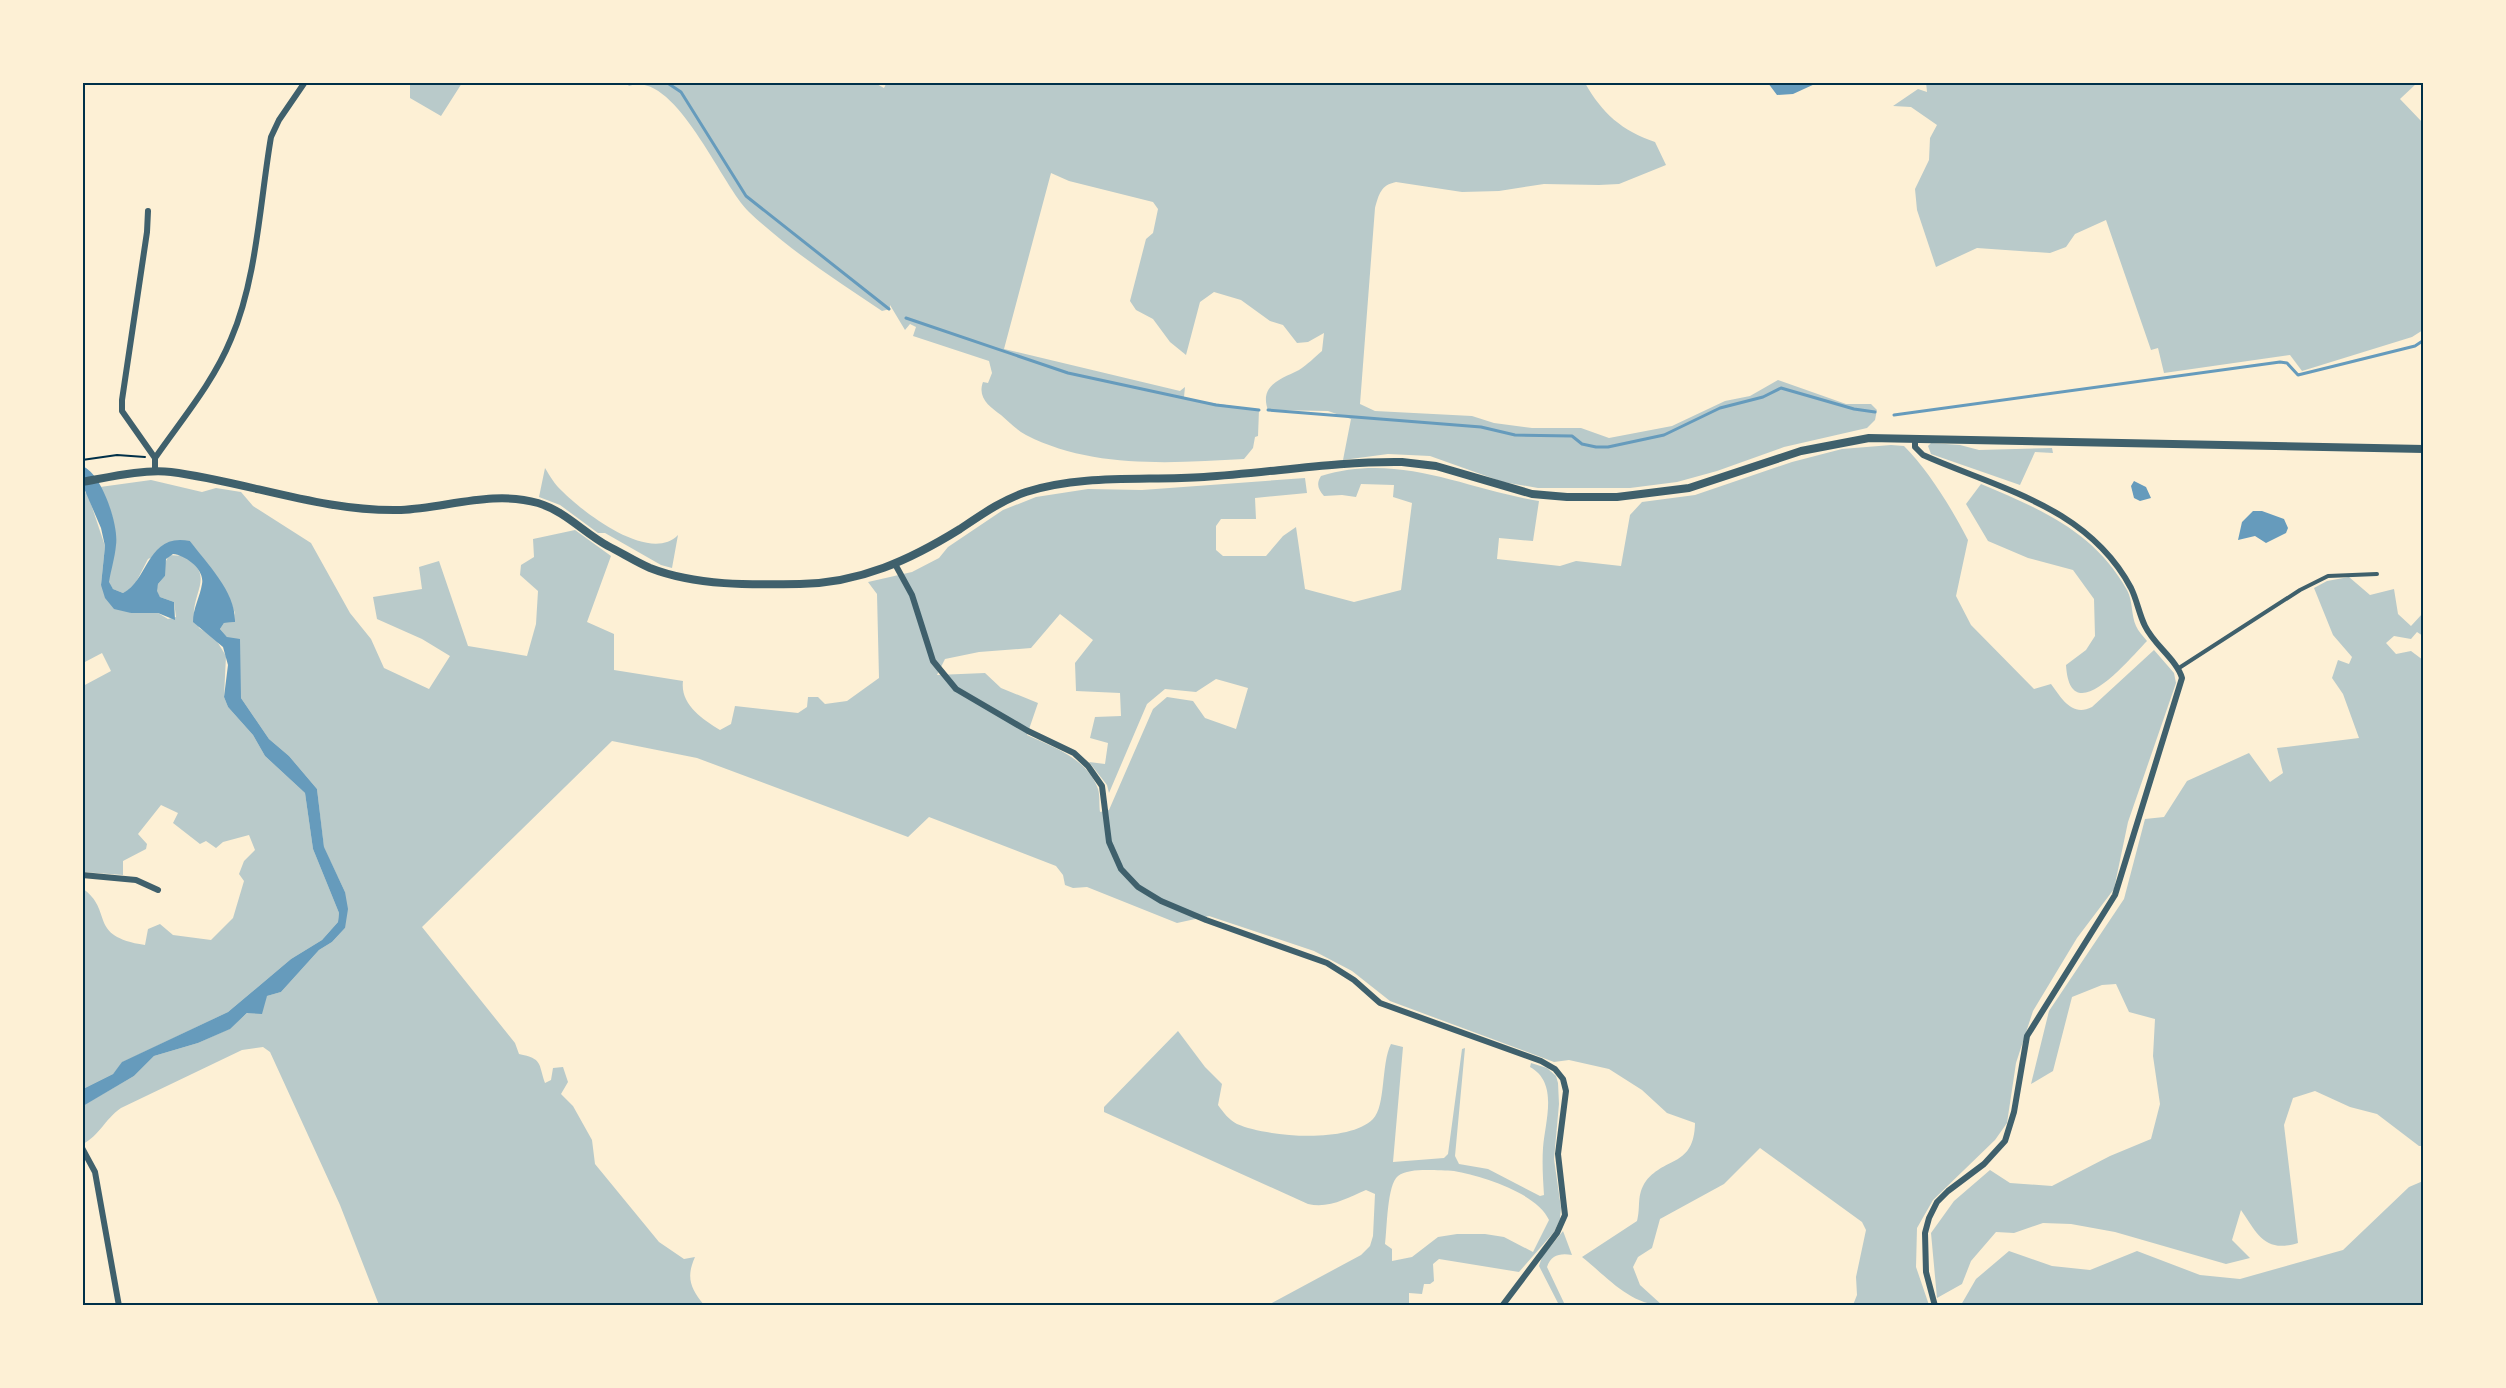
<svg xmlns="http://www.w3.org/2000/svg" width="2506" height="1388" font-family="'Open Sans',sans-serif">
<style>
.green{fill:#b9caca;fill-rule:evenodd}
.water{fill:#669bbc}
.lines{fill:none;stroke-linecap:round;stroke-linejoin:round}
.stream{stroke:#669bbc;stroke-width:3}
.path{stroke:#003049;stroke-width:2}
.service{stroke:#3f606c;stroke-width:4}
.minor{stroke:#3f606c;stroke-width:6}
.tertiary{stroke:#3f606c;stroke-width:8}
.neatline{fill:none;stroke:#003049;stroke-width:2}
</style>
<rect width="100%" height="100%" fill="#fdf0d5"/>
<path class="green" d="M625,82H873L884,88L887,82L1585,83C1602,113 1622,131 1655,142L1666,165L1619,184L1599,185L1544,184L1499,191L1462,192L1396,182C1381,185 1379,194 1375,208L1360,404L1375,411L1472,416L1494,423L1532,428H1581L1609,438L1672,426L1725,401L1750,396L1778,380L1846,404H1871L1877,410L1875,420L1867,428L1784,447L1717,471L1677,482L1630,488H1538L1503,482L1430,456L1388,454L1343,460L1351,419L1328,411L1268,410C1259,385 1281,379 1299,370C1307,365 1315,357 1322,351L1324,333L1308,342L1297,343L1283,325L1270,321L1241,300L1214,292L1200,302L1186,355L1170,342L1153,319L1136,310L1130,301L1146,239L1153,233L1158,209L1153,202L1069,181L1051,173L1004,349L1180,391L1185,387L1184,397L1187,399L1259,410L1258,436L1255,437L1253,448L1244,459C1173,463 1092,469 1026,435C1017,430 1009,422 1001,415C990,407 977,398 983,382L988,383L992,373L989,361L913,336L916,327L910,324L905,330L890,305V309L882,311C836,280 789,250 749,212C721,185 675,69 629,86Z
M1926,82L2417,83L2400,99L2423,123V330L2412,337L2302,371L2290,355L2164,373L2158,348L2151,350L2106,220L2075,234L2066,247L2050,253L1977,248L1936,267L1917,210L1915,189L1929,160L1930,138L1937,125L1911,107L1893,106L1918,89L1927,92Z
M410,83V82L462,83L441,116L410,98Z
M1931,443L1960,445L1979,450L2052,448L2053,453L2035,452L2020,485L1931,454L1928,446Z
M1891,445L1904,446C1929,471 1952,509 1968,540L1956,596L1971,625L2034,689L2051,684C2062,699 2072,717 2092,707L2154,650L2174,673L2176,683L2128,822L2114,889L2077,938L2033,1011L2016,1063L2007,1123L1995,1140L1933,1200L1917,1228L1916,1267L1929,1305H1853L1857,1295L1856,1277L1866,1230L1862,1222L1760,1148L1724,1184L1660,1219L1652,1248L1638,1257L1633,1267L1640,1285L1662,1305C1630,1305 1606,1276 1582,1257L1637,1221C1641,1207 1636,1195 1646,1181C1666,1156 1694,1167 1695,1123L1667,1113L1642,1090L1609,1069L1569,1060L1554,1062L1390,1001L1352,971L1314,951L1209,916L1177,923L1087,887L1073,888L1065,885L1063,875L1056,866L929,817L908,837L697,758L612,741L422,927L515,1043L519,1054C543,1059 538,1063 545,1083L551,1080L553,1068L563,1067L568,1082L561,1094L573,1106L592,1140L595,1164L659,1242L684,1259L695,1257C686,1277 690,1288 704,1305H379L340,1205L270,1052L263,1047L242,1050L121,1108C104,1120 100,1135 83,1144L82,1106L134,1076L154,1056L198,1043L229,1029L267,996L281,992L319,950L332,942L345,928V892L324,848L317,789L289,756L269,739L241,698L227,637L220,629L224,623L235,622V613L231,603L190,541L148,559L133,588L123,593L113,589L108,582C117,541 120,525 100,487L151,480L202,492L216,488L241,492L253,506L311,543L350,613L371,639L384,668L429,689L450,656L422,639L377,619L373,597L422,589L419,567L439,561L468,646L527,656L536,624L538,591L520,575L521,565L534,557L533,539L575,530L611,556L587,622L614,634V670L683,681C680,704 702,719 720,730L731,724L735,706L798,713L807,707L808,697H818L825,704L847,701L879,678L877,594L868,582L912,572L939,558L948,547L1003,510L1036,497L1088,489L1142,490L1305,478L1307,493L1255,498L1256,519H1221L1216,526V550L1223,556H1266L1283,536L1296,527L1305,589L1354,602L1401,590L1412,503L1393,497L1394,485L1361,484L1356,497L1342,495L1324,496C1318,489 1316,484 1321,476C1400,452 1464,489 1539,501L1533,541L1499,538L1497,559L1560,566L1576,561L1621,566L1630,515L1642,502L1695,495L1792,462L1842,449ZM1060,614L1093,640L1075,663L1076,691L1120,693L1121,716L1095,717L1090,738L1108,743L1105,764L1089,762L1107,785L1109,793L1147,704L1165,689L1196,692L1216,679L1248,688L1236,729L1205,718L1193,701L1167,697L1153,709L1109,810L1100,812C1099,805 1100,795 1098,789C1087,758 1053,747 1027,735L1038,703L1001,688L985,673L937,675L945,659L979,652L1031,648Z
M545,468C550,476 555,485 562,491C584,513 650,564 678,535L672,568L661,565L605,533H598L560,505L539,497Z
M1981,484C2040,509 2094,531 2127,590C2133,601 2131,615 2136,626C2138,631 2143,636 2147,641C2130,658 2070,733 2066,665L2086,650L2095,636L2094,599L2073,570L2028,558L1988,541L1966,504Z
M82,489L88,495L105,546L101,585L131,613H158L168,619L176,617L174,602L160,597L156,591L158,584L165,576L164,565L169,555L184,556C212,574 197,586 194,610C193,615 198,623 199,628L215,638L226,656L224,697L228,707L253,735L265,756L305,793L313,849L339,913L338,922L322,940L291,959L228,1012L123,1062L113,1074L83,1089L82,888C115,911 86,936 145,945L148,929L160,924L173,935L211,940L233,918L244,881L239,874L244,861L255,850L249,835L223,842L216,848L206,841L200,844L173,823L178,813L161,805L138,834L147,844L146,849L123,861V875L83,872V686L111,671L102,653L83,663Z
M2349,577L2370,595L2394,589L2398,614L2411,626L2423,613V636L2417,632L2411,639L2394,636L2386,643L2396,654L2411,651L2423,660V1146H2419L2377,1114L2350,1107L2315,1091L2293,1098L2284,1125L2298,1243C2265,1253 2258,1235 2241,1210L2232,1240L2250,1258L2226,1264L2115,1232L2071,1224L2043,1223L2014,1233L1996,1232L1971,1261L1962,1284L1937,1298L1931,1233L1954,1201L1990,1170L2010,1183L2052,1186L2110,1156L2151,1139L2160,1104L2153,1056L2155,1019L2129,1012L2116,984L2102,985L2072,997L2053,1071L2031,1084L2049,1011L2124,899L2145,819L2164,817L2187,781L2249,753L2270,782L2283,773L2277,748L2359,738L2343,694L2332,678L2338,660L2349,664L2352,657L2333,635L2314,588L2327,581Z
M1178,1031L1205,1067L1222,1084L1218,1105C1223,1112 1229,1120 1237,1124C1267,1137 1348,1144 1373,1119C1386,1106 1381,1063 1391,1044L1403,1047L1393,1162L1444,1158L1448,1154L1462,1049L1465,1048L1455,1156L1459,1164L1488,1169L1540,1196L1544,1195C1543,1179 1542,1164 1543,1148C1545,1121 1559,1083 1530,1067L1531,1063L1547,1068L1556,1076L1558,1083L1559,1104L1554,1159L1561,1208L1560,1219L1554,1232L1519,1272L1439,1259L1433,1264L1434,1281L1430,1284H1424L1422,1294L1409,1293V1305H1268L1361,1255L1370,1246L1373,1236L1375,1194L1366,1190C1347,1198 1329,1209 1308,1204L1104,1112V1107ZM1454,1171C1482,1176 1537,1193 1549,1220L1533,1252L1504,1237L1485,1234H1457L1438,1237L1412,1257L1392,1261V1249L1385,1244C1387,1230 1387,1184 1398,1176C1410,1167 1439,1171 1454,1171Z
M2423,1181V1305H1961L1976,1279L2009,1251L2052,1266L2090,1270L2137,1251L2200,1275L2240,1279L2343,1250L2409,1187Z
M1563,1231L1572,1255C1560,1253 1551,1255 1547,1267L1565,1305H1559L1539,1266L1542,1257Z"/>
<path class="water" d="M1768,83H1817L1793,94L1777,95Z
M82,466C102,473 119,526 116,545C115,557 111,570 109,582L113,589L123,593C149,580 147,532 190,541C207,564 236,592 235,622L224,623L220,629L227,637L240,639L241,698L269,739L289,756L317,789L324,847L345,892L348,909L345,928L332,942L319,950L281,992L267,996L262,1014L247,1013L230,1029L198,1043L154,1056L134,1076L83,1106V1089L113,1074L122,1062L228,1012L291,959L322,940L338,922L339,913L313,849L305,793L265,756L253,735L228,707L224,697L228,665L223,647L193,622C193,608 200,597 202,584C205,569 185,555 173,554L166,559L165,576L158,584L157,591L160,597L174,602L175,620L158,613H131L114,609L105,598L101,585L105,546L101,528L83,486Z
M2134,481L2146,487L2151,498L2140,501L2134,498L2131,486Z
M2253,511H2262L2284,519L2288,528L2286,533L2266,543L2255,536L2238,540L2242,522Z"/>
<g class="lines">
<path class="stream" d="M666,82L681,92L746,196L889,309
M906,318L1068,373L1216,405L1259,410
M1268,410L1481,427L1515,435L1572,436L1582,444L1596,447H1608L1664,435L1720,408L1763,397L1781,388L1854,409L1875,412
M1894,415L2280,362L2287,363L2298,375L2415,346L2424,340"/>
<path class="path" d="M82,460L117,455L145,457"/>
<path class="service" d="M2179,668L2300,590L2328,576L2377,574"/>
<path class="minor" d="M148,211L147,232L122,400V411L155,458
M1915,438V447L1923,455C2000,489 2088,507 2131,588C2137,600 2139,614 2145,626C2154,645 2177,660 2182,678L2115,895L2027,1036L2014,1112L2005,1141L1984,1164L1948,1191L1937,1202L1929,1218L1925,1233L1926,1272L1935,1306
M155,472V458C182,419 213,383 231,339C257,279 260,201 271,137L279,120L305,82
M895,564L912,595L933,661L956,689L1028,731L1074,753L1088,766L1102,786L1109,842L1121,869L1138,887L1161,901L1206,920L1327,963L1354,980L1380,1003L1541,1061L1555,1069L1563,1079L1566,1091L1558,1154L1565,1215L1557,1233L1502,1306
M82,875L136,880L158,890
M82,1148L95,1172L119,1306"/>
<path class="tertiary" d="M82,482C110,477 143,469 171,472C248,482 322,512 401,510C446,508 493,490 538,503C565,511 584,533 608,546C622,553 636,562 650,568C696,586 752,585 800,584C860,583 910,560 960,529C981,515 1002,500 1026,492C1083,474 1145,481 1204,477C1269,473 1336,461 1402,462L1436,466L1532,494L1567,497H1617L1689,488L1801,451L1869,438L2424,449"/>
</g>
<rect width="2506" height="1388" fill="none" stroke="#fdf0d5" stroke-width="168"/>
<rect x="84" y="84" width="2338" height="1220" class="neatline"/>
</svg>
